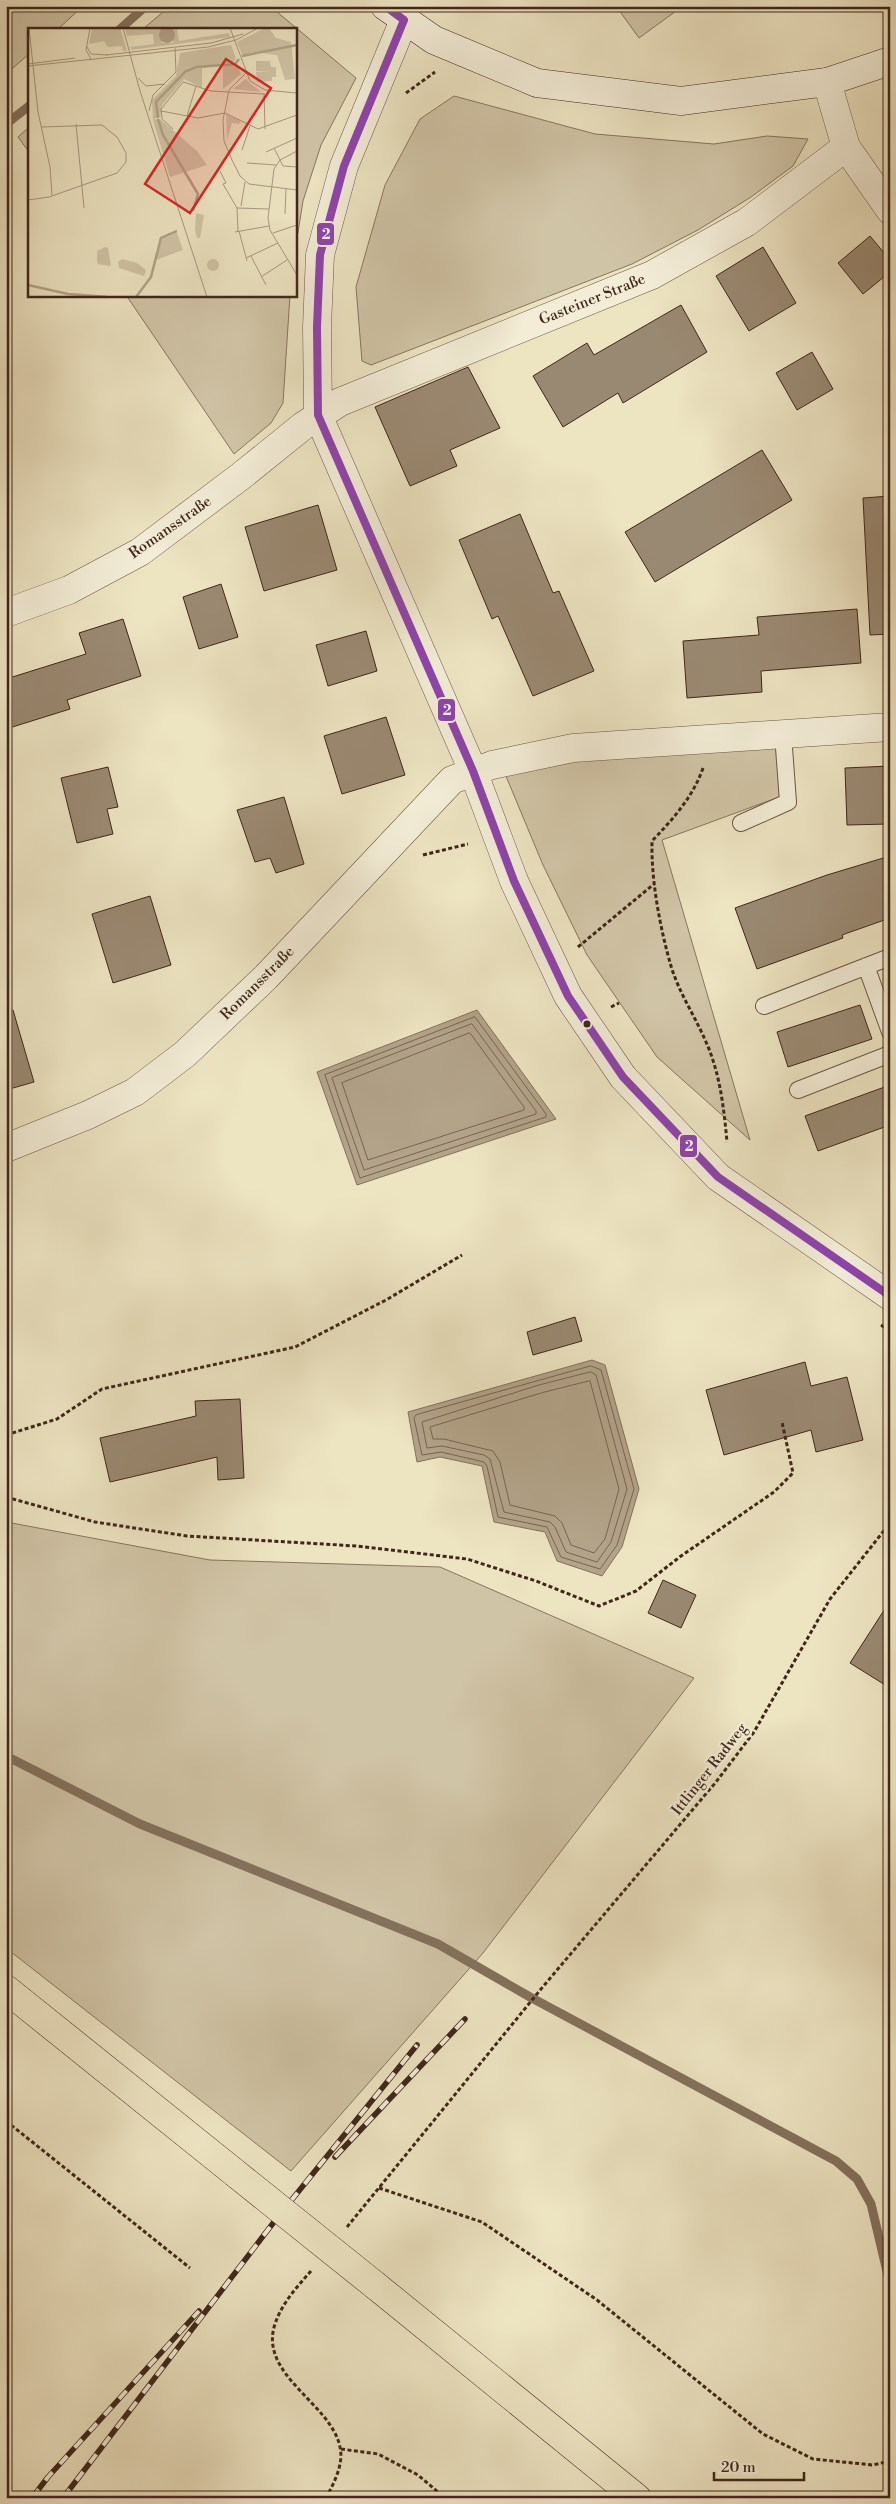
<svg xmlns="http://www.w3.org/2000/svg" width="896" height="2504" font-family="'Libre Bodoni',serif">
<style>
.green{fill:#d0c4a6;stroke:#887560}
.water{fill:#b2a389;stroke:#84715d}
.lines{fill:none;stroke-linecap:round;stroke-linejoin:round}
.shore{stroke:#796452;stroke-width:1}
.stream{stroke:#84715d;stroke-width:9}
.building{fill:#9a8972;stroke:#40261b}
.lane-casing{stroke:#6b5645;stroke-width:18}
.street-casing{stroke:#6b5645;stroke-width:29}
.secondary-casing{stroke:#40261b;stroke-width:29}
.highway-casing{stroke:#40261b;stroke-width:29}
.path{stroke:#40261b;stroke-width:3;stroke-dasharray:4 2.5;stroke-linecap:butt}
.lane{stroke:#f3edd7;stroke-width:16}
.street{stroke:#f3edd7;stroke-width:28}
.secondary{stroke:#f3edd7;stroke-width:28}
.highway{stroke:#ede4c2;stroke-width:28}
.rail-casing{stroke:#40261b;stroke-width:5.5}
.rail{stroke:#f3edd7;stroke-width:4;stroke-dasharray:11;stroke-linecap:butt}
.highway-bridge-casing{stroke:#40261b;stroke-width:29;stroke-linecap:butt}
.highway-bridge{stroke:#ede4c2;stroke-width:28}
.bus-1-casing{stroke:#f3edd7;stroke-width:11}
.bus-1{stroke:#8e44ad;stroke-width:8}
.bus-dot{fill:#40261b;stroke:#f3edd7;stroke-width:2}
.labels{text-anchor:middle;stroke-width:5;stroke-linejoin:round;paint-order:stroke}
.street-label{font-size:15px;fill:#40261b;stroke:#f3edd7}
.inset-river{fill:none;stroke:#b2a389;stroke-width:2.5}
.inset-road{fill:none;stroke:#a8987f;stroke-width:1}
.view{fill:#d62828;fill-opacity:0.15;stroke:#d62828;stroke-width:2.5}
.inset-edge{fill:none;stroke:#40261b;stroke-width:2.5}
.line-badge{stroke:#f3edd7;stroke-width:2}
.badge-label{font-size:14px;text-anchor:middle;font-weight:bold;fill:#fff}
</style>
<rect width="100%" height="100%" fill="#ede4c2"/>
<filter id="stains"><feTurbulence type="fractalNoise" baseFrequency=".004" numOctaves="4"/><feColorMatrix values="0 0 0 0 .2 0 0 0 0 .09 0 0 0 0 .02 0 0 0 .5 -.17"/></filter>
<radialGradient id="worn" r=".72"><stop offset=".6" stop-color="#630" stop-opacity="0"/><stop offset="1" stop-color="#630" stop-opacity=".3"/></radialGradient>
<path class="green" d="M6,6H83L58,29H29V54L6,74Z
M170,6H270L356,78L321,145L303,201L295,251V29H143Z
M616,6H683L639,38Z
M454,96L595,134L714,144L767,136L808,139L793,166L751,197L698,230L632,264L371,365L362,361L356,287L385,185L420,119Z
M29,127V152L18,137Z
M126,295H290L283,403L271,423L234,454Z
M778,742L782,796L662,840L750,1140L657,1057L587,955L543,865L503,769L558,757Z
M6,1522L210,1560L440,1567L694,1678L483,1953L291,2171L6,1948Z"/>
<path class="water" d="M477,1010L556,1119L357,1185L317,1072Z
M592,1360L605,1365L639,1489L622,1547L602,1576L557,1561L545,1532L494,1522L482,1466L440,1457L417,1462L408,1412Z"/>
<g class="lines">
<path class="shore" d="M475,1017L546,1114V1117L360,1178L325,1075Z
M472,1024L536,1111V1114L364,1170L332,1078Z
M470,1033L524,1107V1110L368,1160L342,1083Z
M591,1366L601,1370L634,1489L617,1545L600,1569L561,1557L547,1527L498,1517L487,1466L484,1462L441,1452L422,1455L414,1418L416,1415Z
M591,1372L596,1375L627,1489L611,1542L597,1562L566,1552L555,1527L550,1522L504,1512L490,1459L484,1455L442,1446L427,1448L422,1422L539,1385Z
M590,1381L619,1489L605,1539L594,1553L571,1545L562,1523L555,1516L510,1505L500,1462L493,1451L444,1439H433L430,1427L541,1393Z"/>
<path class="stream" d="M120,29L146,6
M6,124L29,106
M6,1756L140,1824L438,1944L530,1997L836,2161L857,2179L871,2204L890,2284"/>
</g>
<path class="building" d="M870,236L890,260V272L863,294L838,263Z
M763,247L796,303L749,331L716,276Z
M681,305L707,352L623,403L618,393L563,427L533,376L587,343L594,355Z
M812,352L833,389L797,410L776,373Z
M468,367L500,428L450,450L457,466L410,486L375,407Z
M762,450L792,500L655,582L625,532Z
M890,496V634L870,635L863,498Z
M318,505L337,570L264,591L245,527Z
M520,514L553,593L559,591L594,671L533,696L498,616L492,619L459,540Z
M221,584L238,637L199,649L183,597Z
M857,609L861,663L761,671L762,692L687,698L683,641L759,635L757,617Z
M123,619L141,676L67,700L70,709L6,729V679L86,654L79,633Z
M366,631L377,671L328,686L316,645Z
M386,717L405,775L342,794L324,736Z
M890,766V824L847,825L845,768Z
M108,767L118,807L107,809L113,834L77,843L61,778Z
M284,797L304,864L276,873L270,858L255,862L237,810Z
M890,856V918L842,935L843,938L757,969L735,908L827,875Z
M150,896L171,965L113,983L92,914Z
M860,1005L872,1039L788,1067L777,1032Z
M13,1010L34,1082L6,1090V1011Z
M890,1085V1125L818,1151L805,1116Z
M575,1317L582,1341L533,1355L527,1332Z
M805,1362L811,1386L847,1377L863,1440L816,1452L811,1430L724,1455L706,1390Z
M240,1399L244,1478L218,1480L217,1457L110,1482L100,1438L196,1416L195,1401Z
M663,1580L696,1595L681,1628L648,1613Z
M890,1601V1688L850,1663Z"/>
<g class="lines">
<g class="lane-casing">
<path id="lane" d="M741,823L788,802L783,734
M866,966L890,1032
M764,1006L890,957
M798,1090L890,1054"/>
</g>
<g class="street-casing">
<path id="street" d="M404,20L344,166L320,255L317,327L318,415L473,771L514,881L568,996L623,1077L718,1177L890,1296
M827,82L846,147L890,210
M6,613L69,590L140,552L241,476L303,426L340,402L652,275L747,222L846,147
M6,1148L88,1115L135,1092L185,1054L266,977L452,780L492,765L573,748L890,727"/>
</g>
<g class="secondary-casing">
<path id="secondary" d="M385,6L434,40L537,83L681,101L827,82L890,61"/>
</g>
<g class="highway-casing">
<path id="highway" d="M6,1989L235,2173
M376,2286L637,2498"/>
</g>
<path class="path" d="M406,93L435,72
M703,768C693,797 673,819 652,841C651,880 660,928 671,966C679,993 695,1016 706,1042C720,1073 724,1109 727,1142
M423,855L468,844
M578,947L654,884
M611,1007L619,1003
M881,1325L890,1331
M6,1435L57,1419L102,1389L295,1347L386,1300L462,1255
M6,1497L95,1522L187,1536L356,1546L467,1559L536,1581L599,1606L636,1591L681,1556L774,1492L793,1473L782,1422
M6,2121L190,2268
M379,2188L482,2222L597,2300L763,2434L813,2459L873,2465L890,2461
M347,2227L541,1989L716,1782L754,1732L830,1599L890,1523
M311,2271C297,2287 282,2303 275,2324C258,2375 331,2403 340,2447C344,2464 334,2483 326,2498
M341,2449L378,2454L418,2475L445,2498"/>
<use href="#lane" class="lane"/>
<use href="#street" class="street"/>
<use href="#secondary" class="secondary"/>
<use href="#highway" class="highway"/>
<g class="rail-casing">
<path id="rail" d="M335,2157L465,2019
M32,2498L48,2477L199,2311
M63,2498L277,2218L417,2045"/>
</g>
<use href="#rail" class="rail"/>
<g class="highway-bridge-casing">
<path id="highway-bridge" d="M235,2173L376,2286"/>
</g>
<use href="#highway-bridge" class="highway-bridge"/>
<g class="bus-1-casing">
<path id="bus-1" d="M385,6L404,20L344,166L320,255L317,327L318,415L473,771L514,881L568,996L623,1077L718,1177L890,1296"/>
</g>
<use href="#bus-1" class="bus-1"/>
</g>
<circle class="bus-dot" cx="587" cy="1024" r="4.5"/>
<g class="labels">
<g class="street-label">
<text transform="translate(592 299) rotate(-22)" y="5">Gasteiner Straße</text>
<text transform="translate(170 527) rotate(-35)" y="5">Romansstraße</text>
<text transform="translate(257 983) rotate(-45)" y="5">Romansstraße</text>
<text transform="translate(709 1769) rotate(-52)" y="5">Ittlinger Radweg</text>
</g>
</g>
<g transform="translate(28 28)">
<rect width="269" height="269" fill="#ede4c2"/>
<path d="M64,0H92L99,23H95L94,18L80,19L76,13L61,16ZM97,0H133L134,15H145L146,0H149L151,13L201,5L202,9L103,22L102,19L126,16L125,6L99,8ZM237,0H241L248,10L263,14L267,51L257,52L249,27L224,24L215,29L209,14ZM203,17L208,30L206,34L159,41L155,47L161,42L174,40V60L156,51L134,77L132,89L125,92L124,72L148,48L152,25ZM242,33L243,39H248V49H244V53L229,54L228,44L243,43H228V33ZM209,36L213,46L195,61V38ZM218,51L224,57L234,64L205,61ZM198,86L213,93L211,96L204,95L199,112ZM132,91L169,123L179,137L142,149L125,92ZM168,185L176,187L172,210H169L167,202ZM149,205L155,222L128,232L134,211ZM77,219L80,220L83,238L70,236L69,232V223ZM179 237a6 6 0 1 1 12 0a6 6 0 1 1-12 0ZM94,231L109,235L118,242L116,248L91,240L90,234Z" fill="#d0c4a6"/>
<path d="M131 7a8 8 0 1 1 16 0a8 8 0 1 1-16 0Z" fill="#b2a389"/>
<path class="inset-river" d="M214,28L269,17M130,90L128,74L158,43L169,39L207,36L211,31M130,91L135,107L170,166L165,183M0,257L40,266L80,269M108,269L123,249L133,210L149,203"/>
<path class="inset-road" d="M1,0L10,84L22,139L24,167M62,0L58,22L63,31M95,0L112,63L179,269M202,0L222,53L237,62L269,65M59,19L63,26L80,27M78,27L183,15L215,6M0,36L47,30M0,38L180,19L208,12L230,0M218,45L201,62L195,92L196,113L204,132L212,148L221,156L269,162M110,50L118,58L137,56M236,65L237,101M121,83L125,67L148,44L147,20M133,83L170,90L197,85M197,85L230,101L269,87M159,88L168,58M48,96L56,180M145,101L134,91L133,81L155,54L183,63L236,66M246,120L255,138L269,139M214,122L222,98M269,123L252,132L246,141L240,190L242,202L269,247M238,124L269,110M219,135L248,137M192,143L198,155L195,156L209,180L210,204M0,172L21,169L89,145L98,134V125L89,109L74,97L13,99M213,178L217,154M209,180L241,181M257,186L258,161M211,203L219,233M207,204L241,198M245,205L269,197M223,228L238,257M218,230L250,215M233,249L259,232"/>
<path class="view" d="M198,31L243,60L162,185L117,156Z"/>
<rect width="269" height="269" class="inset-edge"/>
</g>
<g class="line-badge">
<rect x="316" y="222" width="19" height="24" rx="5" fill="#8e44ad"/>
<rect x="437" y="698" width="19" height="24" rx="5" fill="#8e44ad"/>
<rect x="679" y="1134" width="19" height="24" rx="5" fill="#8e44ad"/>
</g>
<g class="badge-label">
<text x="326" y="239">2</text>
<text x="447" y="715">2</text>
<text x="689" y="1151">2</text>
</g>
<rect width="896" height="2504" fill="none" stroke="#ede4c2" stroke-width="25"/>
<rect x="8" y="8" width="881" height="2489" fill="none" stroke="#40261b" stroke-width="2.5"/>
<rect x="12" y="12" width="871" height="2479" fill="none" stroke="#40261b"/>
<path d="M714 2472v8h90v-8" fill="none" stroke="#40261b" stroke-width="2.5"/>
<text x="721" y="2472" font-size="15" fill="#40261b" stroke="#f3edd7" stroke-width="4" paint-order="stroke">20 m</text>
<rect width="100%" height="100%" filter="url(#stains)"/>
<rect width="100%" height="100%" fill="url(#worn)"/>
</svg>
